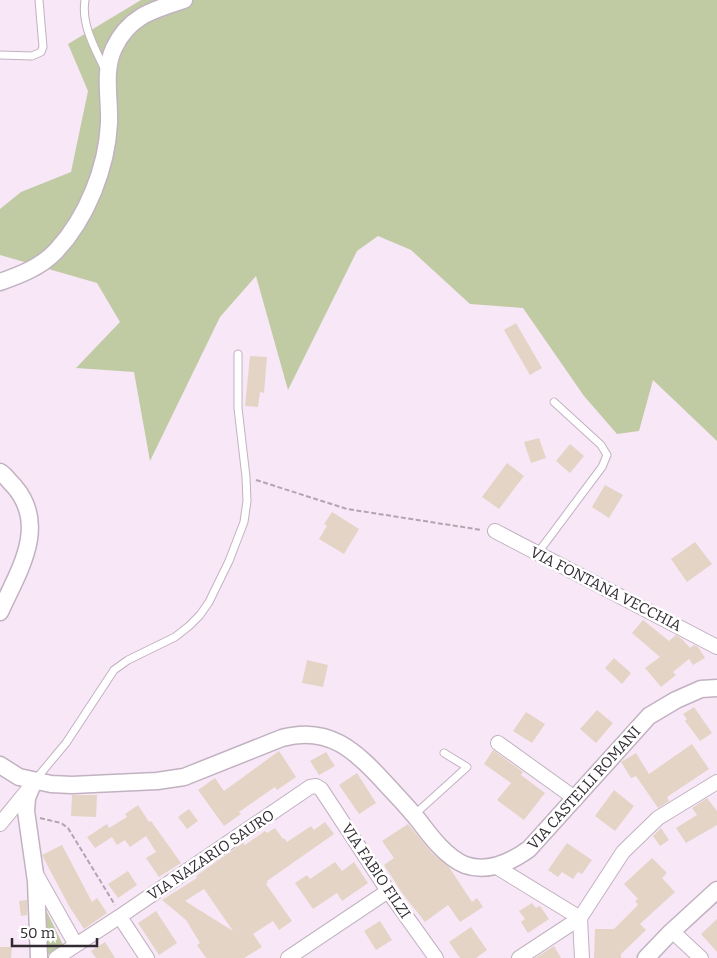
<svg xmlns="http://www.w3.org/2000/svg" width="717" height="958" font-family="Bitter,serif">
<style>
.green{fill:#c0cba3}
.building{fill:#e4d4c5;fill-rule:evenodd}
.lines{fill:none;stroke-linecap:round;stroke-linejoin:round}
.service-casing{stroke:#c2b2c1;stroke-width:9}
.minor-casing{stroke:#c2b2c1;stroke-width:16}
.tertiary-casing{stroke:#c2b2c1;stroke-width:19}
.path{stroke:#b2a5b2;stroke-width:2;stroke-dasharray:5 2.5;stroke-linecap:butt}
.service{stroke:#fff;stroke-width:7}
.minor{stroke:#fff;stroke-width:14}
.tertiary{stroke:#fff;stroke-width:16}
.labels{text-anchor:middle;stroke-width:5;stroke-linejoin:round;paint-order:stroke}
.street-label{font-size:15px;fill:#312b31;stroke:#fff}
</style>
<rect width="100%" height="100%" fill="#f8e7f7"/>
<path class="green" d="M141,0H717V441L653,380L639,431L617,434L584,396L523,308L470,304L411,250L378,236L357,251L288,390L256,276L220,317L150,461L134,372L76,368L120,322L97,283L0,255V209L21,192L71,172L88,91L68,44Z
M43,904L63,945L47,955Z"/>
<path class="building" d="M516,323L542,368L530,375L504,330Z
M250,356L267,357L264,393L260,392L258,407L245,406Z
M539,438L546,458L531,463L524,442Z
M570,444L584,456L570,473L556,461Z
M507,463L524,476L499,509L482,497Z
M605,485L623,495L609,518L592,507Z
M332,512L359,529L344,554L319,539L327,526L324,524Z
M695,542L712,564L687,582L671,559Z
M643,620L669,641L676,635L682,639L690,648L694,645L698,647L705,658L693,665L689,659L673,672L676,675L661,687L645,668L660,657L632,633Z
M614,658L631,673L622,684L605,668Z
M307,660L328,665L323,687L302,683Z
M694,707L712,733L700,741L685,721L687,719L683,714Z
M597,710L613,723L596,743L580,729Z
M526,712L545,724L532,743L513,731Z
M692,744L709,769L667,797L669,801L658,808L636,776L631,778L621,762L636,753L649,774Z
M493,750L523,772L521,775L545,793L524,820L497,800L511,783L484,764Z
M279,751L296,777L277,790L275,787L239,812L241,814L224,826L198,790L215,778L224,791Z
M326,752L335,766L319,775L310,761Z
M357,773L376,803L359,814L339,785Z
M614,790L634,806L615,831L595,816Z
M72,795H97L96,817L71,816Z
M707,798L717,811V825L686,843L676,828L697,815L692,808Z
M138,805L149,822L151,821L181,863L159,877L146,858L156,852L146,836L130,847L125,840L117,845L112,837L95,848L87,837L107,824L109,828L127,817L125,814Z
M189,809L198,821L187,829L178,817Z
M325,822L334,834L267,881L268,882L266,884L292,921L279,930L273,921L253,934L262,947L244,958H206L197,945L200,943L186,920L162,900L197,878L196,876L243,843L245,845L265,831L267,833L275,828L283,839L284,838L287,842L311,826L314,830ZM204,889L233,931L185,901Z
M408,824L432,853L449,867L472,902L477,898L483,907L460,922L448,905L425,922L402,893L384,865L394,858L382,841Z
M661,828L669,840L660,846L653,836Z
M567,843L592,860L582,874L578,872L573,879L562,872L558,877L548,870Z
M62,845L92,902L97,898L107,913L84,929L69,906L43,857L42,855Z
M652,858L667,873L662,878L675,892L640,924L646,930L621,954V958H594L595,929H614L638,905L635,901L638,899L624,884Z
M335,862L342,871L354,862L368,883L342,901L337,893L313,909L295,883L307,875L310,879Z
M128,871L137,885L118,898L108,884Z
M27,900V915L21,916L19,901Z
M532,903L536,908L540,906L549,919L528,933L521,922L525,919L519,911Z
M156,911L177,943L159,955L138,923Z
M717,919V952L701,934Z
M380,921L392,940L376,950L364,931Z
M471,927L487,950L476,958H460L449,942Z
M105,942L115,958H96L91,951Z
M554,946L561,958H535Z
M0,947H12L11,958H0Z"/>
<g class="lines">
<g class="service-casing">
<path id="service" d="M85,0C81,25 95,48 105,70
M0,55L32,56L41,52L43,47L39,0
M537,554L602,467L607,455L601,445L554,402
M36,779L66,743L114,670L128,660L175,637L189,626L200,615L209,602L229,561L244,522L247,501L246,477L238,408V354
M414,815L467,767L444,753"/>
</g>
<g class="minor-casing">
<path id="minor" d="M495,531L717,647
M498,743L576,799
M0,824L31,786
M495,866L580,918L582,958
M36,874L76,945
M120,917L147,958
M672,931L701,958
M56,958L122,915L310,787L316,786L321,789L388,891L436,958
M288,958L388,891
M519,958L580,918L623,852L658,818L717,782"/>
</g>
<g class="tertiary-casing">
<path id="tertiary" d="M0,282C20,275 41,267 56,251C87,218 107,167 109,123C110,98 103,71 114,48C129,16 153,10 184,0
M0,472C6,476 9,481 14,486C49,526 18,572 0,612
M0,765L19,777L51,784L72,785L157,781L184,777L282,738C329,725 356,751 386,784C397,796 409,808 419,821C431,837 446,857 465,865C488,873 511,862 529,849L649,716L676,700L701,689L717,688
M34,781L27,798L26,811L36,881L39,958
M646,958L669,934L717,890"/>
</g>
<path class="path" d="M256,480L347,509L482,530
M40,818L61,823L68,828L115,905"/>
<use href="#service" class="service"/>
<use href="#minor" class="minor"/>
<use href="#tertiary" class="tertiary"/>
</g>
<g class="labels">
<g class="street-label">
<text transform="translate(606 589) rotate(27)" y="5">VIA FONTANA VECCHIA</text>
<text transform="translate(584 788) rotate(-48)" y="5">VIA CASTELLI ROMANI</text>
<text transform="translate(211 855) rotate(-34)" y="5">VIA NAZARIO SAURO</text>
<text transform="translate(376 871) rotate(56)" y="5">VIA FABIO FILZI</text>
</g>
</g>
<path d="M12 938v8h85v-8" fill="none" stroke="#312b31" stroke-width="2.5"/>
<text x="20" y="938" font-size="15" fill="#312b31" stroke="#ffffff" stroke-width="4" paint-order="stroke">50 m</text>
</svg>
